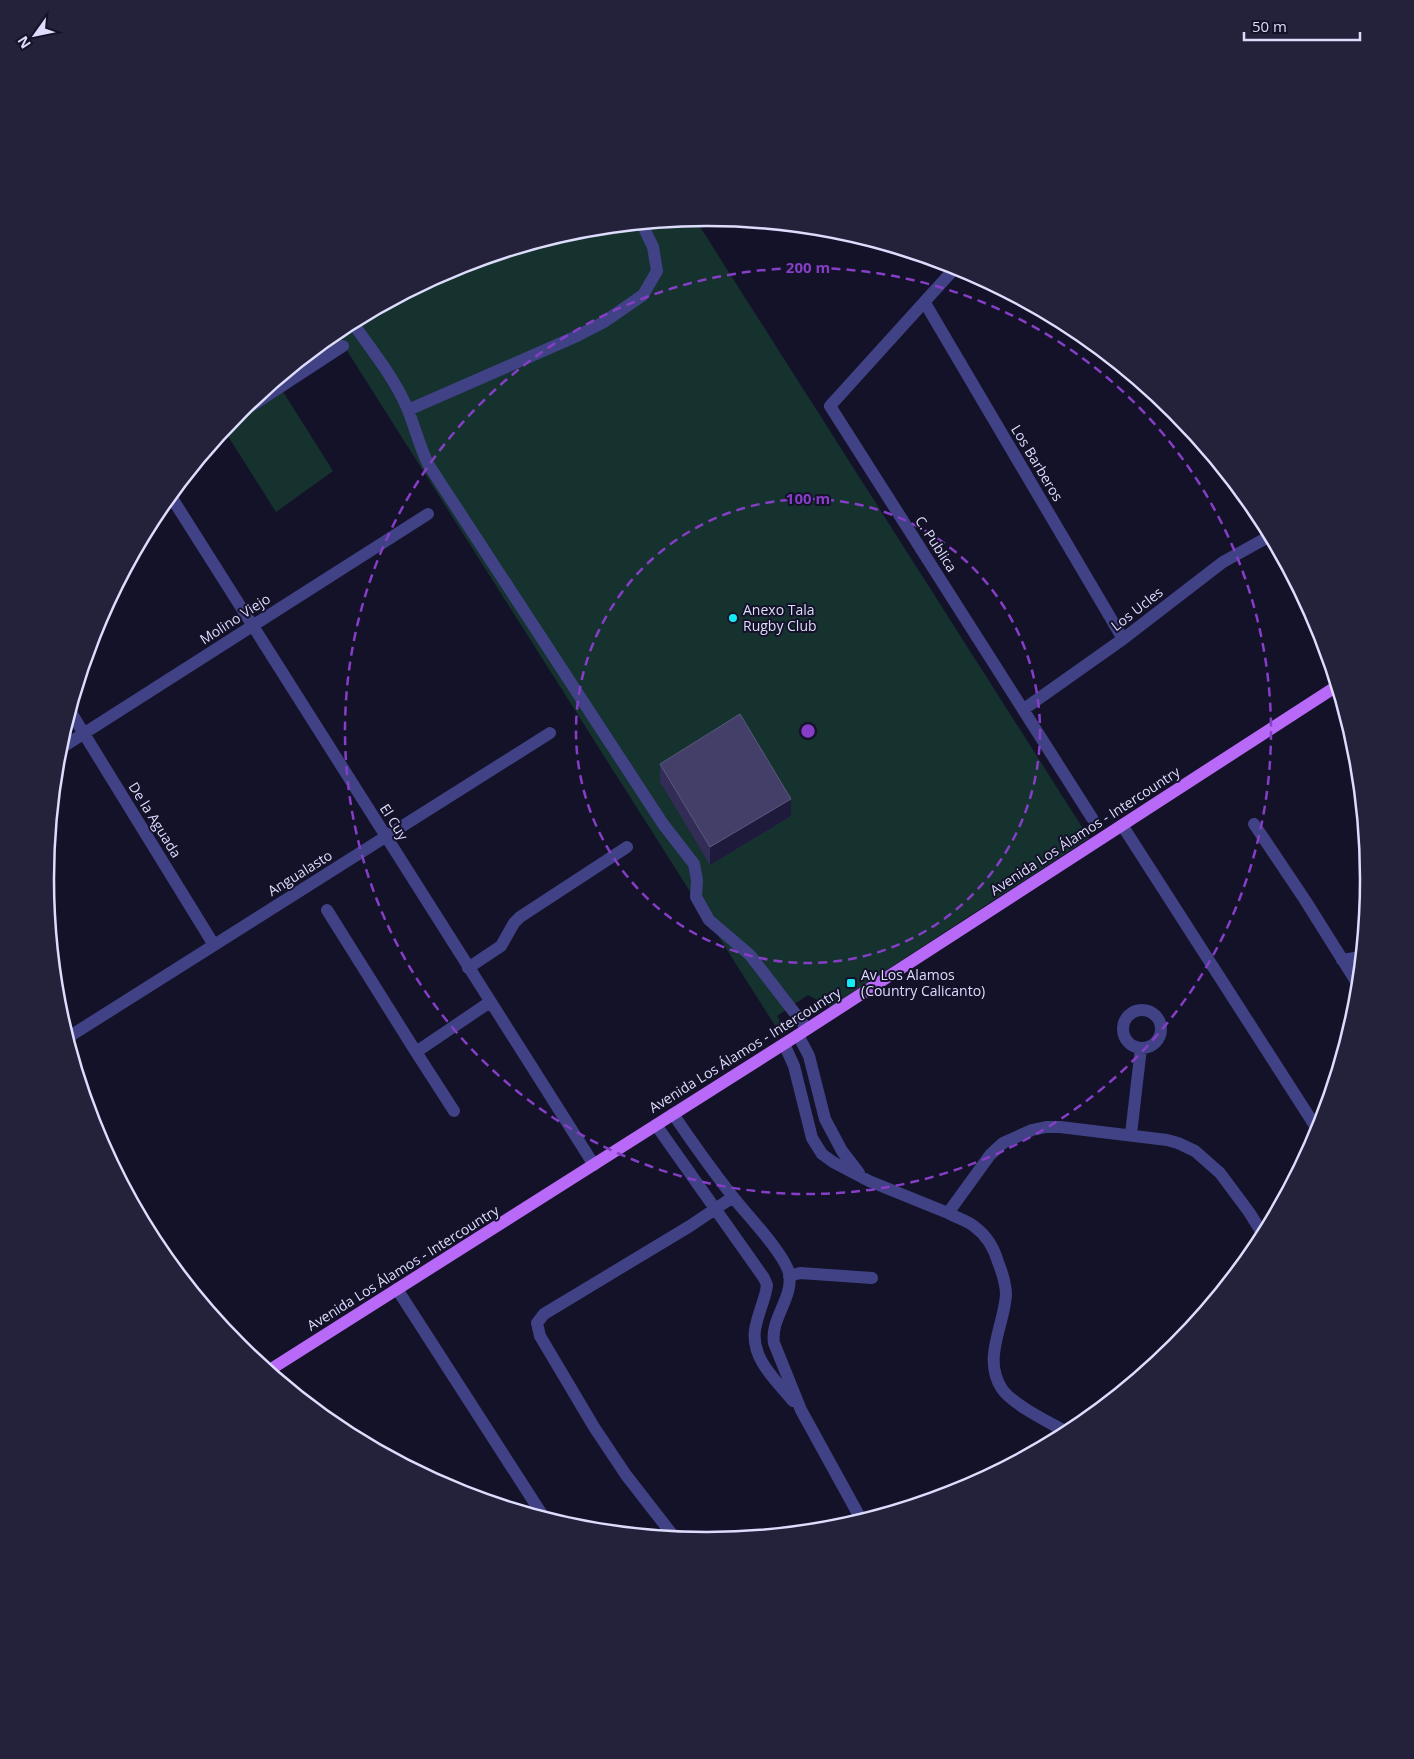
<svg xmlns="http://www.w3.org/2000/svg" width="1414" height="1759" font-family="'Open Sans',sans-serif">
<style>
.park{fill:#15322f}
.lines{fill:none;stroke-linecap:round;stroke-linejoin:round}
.minor{stroke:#404285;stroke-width:12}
.major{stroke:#b869f7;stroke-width:12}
.wall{fill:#322c56}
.shaded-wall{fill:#1e1a3c}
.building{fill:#443f68;stroke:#5c587f}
.ring{fill:none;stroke:#853ec5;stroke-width:2.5;stroke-dasharray:9 6}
.poi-dot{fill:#13ebf2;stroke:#141229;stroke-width:2}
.labels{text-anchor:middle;stroke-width:4;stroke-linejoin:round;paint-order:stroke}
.street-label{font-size:14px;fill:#dddcfd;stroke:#141229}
.poi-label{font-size:14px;fill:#dddcfd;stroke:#141229;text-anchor:start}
.rim{fill:none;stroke:#dddcfd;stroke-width:2.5}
.centre{fill:#853ec5;stroke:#141229;stroke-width:2.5}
.ring-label{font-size:15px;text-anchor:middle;font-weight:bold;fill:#853ec5;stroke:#141229;stroke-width:4;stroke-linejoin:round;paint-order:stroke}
</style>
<rect width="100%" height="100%" fill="#141229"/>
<path class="park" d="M695,219L1089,838L830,1007L808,995L777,1016L787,1032L781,1035L344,346L280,387L333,471L276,512L224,430L239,411L339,329L454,268L578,230Z"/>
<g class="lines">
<path class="minor" d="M956,267L830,406L1092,818
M925,303L1123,639
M352,322C371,349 396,380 408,410C415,428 420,447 428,464L663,824L694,864L697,880L696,897L709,920L750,955L807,1029
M408,410L577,336L604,322L643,295L657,271L653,247L642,224
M234,417L343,346
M170,495L594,1165
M1024,709L1123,639L1223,562L1270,536
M70,711L214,945
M58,750L428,514
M1254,824L1305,900L1359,986
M1122,825L1319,1132
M327,910L416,1052L490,1002
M1342,960L1361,957
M468,968L501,946L514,923L520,917L627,847
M1123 1029a19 19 0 1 1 38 0a19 19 0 1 1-38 0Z
M798,1035L809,1056L825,1119L842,1151L859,1173
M67,1038L550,733
M784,1044L794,1066L812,1138L822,1154L833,1162L869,1181L948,1213L990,1155L1003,1143L1032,1130L1046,1127H1060L1167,1140L1178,1143L1195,1151L1220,1173L1249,1212L1264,1236
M416,1052L454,1111
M673,1114C692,1142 712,1170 733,1197C747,1215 784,1253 789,1273C794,1298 770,1318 774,1343L801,1410L862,1521
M656,1125L764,1278L767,1285L766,1291C763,1304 757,1317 755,1330C751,1359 776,1380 793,1401
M1131,1134L1141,1048
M948,1213C957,1218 968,1221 975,1227C987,1236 994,1248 998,1262C1002,1272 1006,1284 1006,1295C1004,1326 982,1359 1002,1389C1013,1405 1051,1423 1068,1433
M789,1276L800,1273L872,1278
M397,1289L545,1519
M675,1538L626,1475L594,1427L540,1336L537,1323L544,1314L690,1226L733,1197"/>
<path class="major" d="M268,1371L798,1035L1337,686"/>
</g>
<path class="wall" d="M660,764L791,816L710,865L660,782Z"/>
<path class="shaded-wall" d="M791,799V816L710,865V847Z"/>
<path class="building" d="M740,714L791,799L710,847L660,764Z"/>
<g class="ring">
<circle cx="808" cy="731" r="232"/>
<circle cx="808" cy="731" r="463"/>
</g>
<g class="poi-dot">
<circle cx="733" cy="618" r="5"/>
<rect x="846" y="978" width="10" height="10" rx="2.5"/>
</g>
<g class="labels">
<g class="street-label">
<text transform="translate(1037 463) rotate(59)" y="5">Los Barberos</text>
<text transform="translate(936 544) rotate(57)" y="5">C. Publica</text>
<text transform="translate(1137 609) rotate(-38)" y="5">Los Ucles</text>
<text transform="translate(235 619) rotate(-33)" y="5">Molino Viejo</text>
<text transform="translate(155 820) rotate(58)" y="5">De la Aguada</text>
<text transform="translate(394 822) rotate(58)" y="5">El Cuy</text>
<text transform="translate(1085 831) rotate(-33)" y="5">Avenida Los Álamos - Intercountry</text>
<text transform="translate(300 873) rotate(-32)" y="5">Angualasto</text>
<text transform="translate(745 1050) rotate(-32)" y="5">Avenida Los Álamos - Intercountry</text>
<text transform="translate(403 1268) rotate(-32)" y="5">Avenida Los Álamos - Intercountry</text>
</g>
<g class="poi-label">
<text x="743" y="615">Anexo Tala<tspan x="743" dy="16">Rugby Club</tspan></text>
<text x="861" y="980">Av Los Alamos<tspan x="861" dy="16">(Country Calicanto)</tspan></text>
</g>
</g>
<path d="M0 0H1414V1759H0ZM54 879a653 653 0 1 1 1306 0a653 653 0 1 1-1306 0Z" fill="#24223a" fill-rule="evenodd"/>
<path class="rim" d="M54 879a653 653 0 1 1 1306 0a653 653 0 1 1-1306 0Z"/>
<circle cx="808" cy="731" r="8" class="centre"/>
<g class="ring-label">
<text x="808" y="273">200 m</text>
<text x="808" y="504">100 m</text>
</g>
<g transform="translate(35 35) rotate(237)" stroke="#141229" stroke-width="4" paint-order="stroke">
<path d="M0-4L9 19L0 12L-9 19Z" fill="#dddcfd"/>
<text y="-8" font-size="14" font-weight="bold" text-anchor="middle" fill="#dddcfd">N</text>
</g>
<path d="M1244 32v8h116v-8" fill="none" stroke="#dddcfd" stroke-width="2.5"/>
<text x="1252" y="32" font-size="15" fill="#dddcfd" stroke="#141229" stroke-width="4" paint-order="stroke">50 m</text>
</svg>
